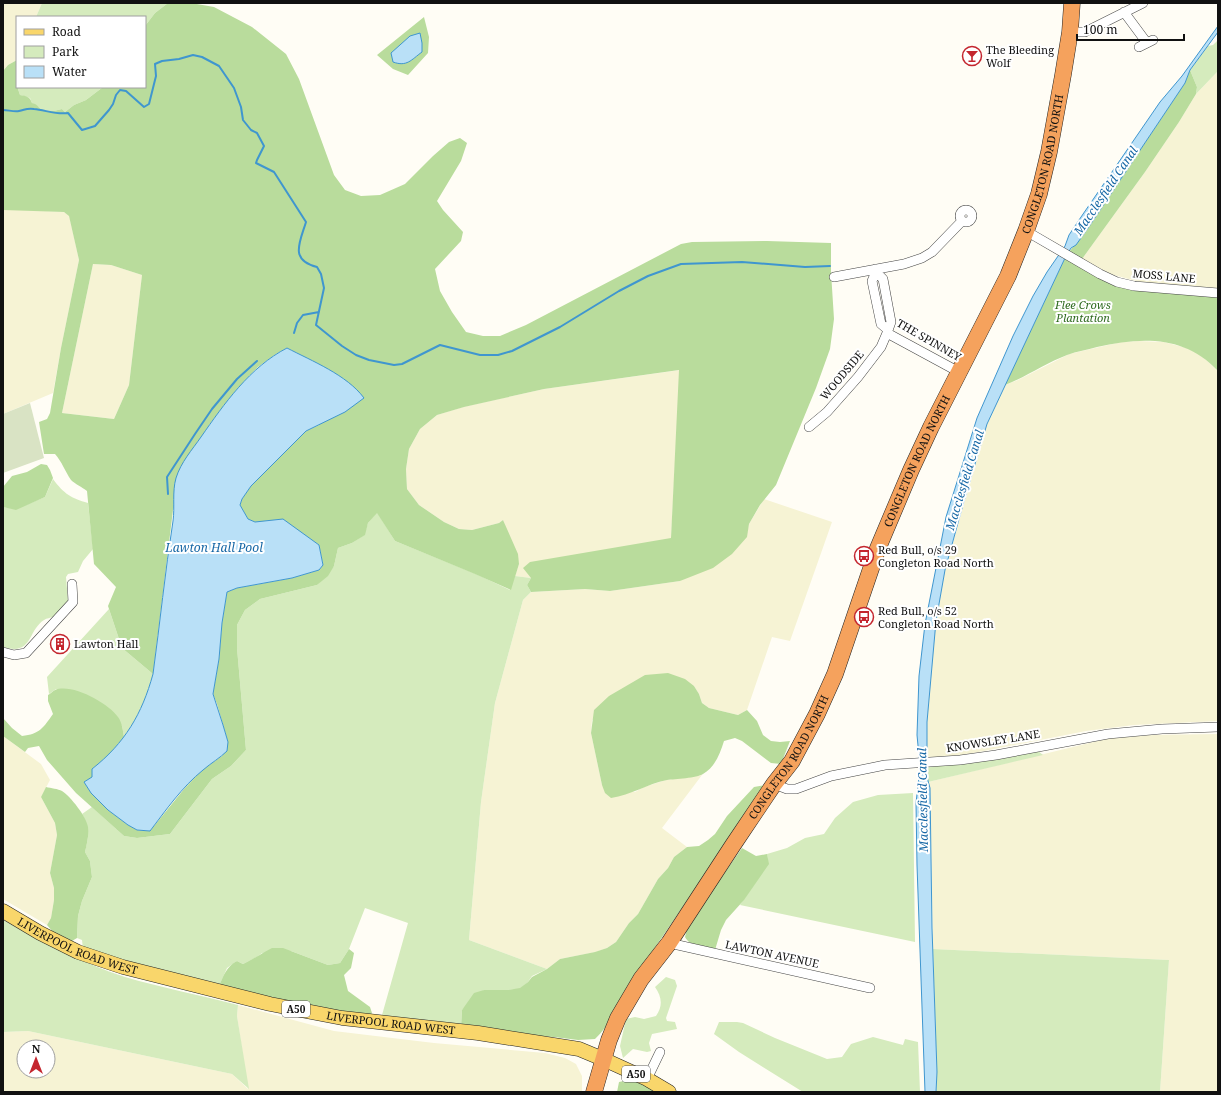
<svg xmlns="http://www.w3.org/2000/svg" width="1221" height="1095" font-family="'Noto Serif',serif">
<style>
.farmland{fill:#f6f3d4;fill-rule:evenodd}
.green{fill:#d5ebbd}
.forest{fill:#b9dc9c;fill-rule:evenodd}
.cemetery{fill:#d9e3c4}
.water{fill:#b9e0f7;stroke:#3f96cf}
.lines{fill:none;stroke-linecap:round;stroke-linejoin:round}
.stream{stroke:#3f96cf;stroke-width:2}
.street-casing{stroke:#444;stroke-width:10}
.primary-casing{stroke:#222;stroke-width:15}
.highway-casing{stroke:#222;stroke-width:17}
.street{stroke:#fff;stroke-width:9}
.primary{stroke:#f9d66b;stroke-width:14}
.highway{stroke:#f5a25d;stroke-width:16}
.labels{text-anchor:middle;stroke-width:4;stroke-linejoin:round;paint-order:stroke}
.shield{fill:#fff;stroke:#585858;stroke-width:1}
.shield-label{font-size:10px;font-weight:bold;fill:#111}
.poi-label{font-size:11px;fill:#111;stroke:#fff;text-anchor:start}
.street-label{font-size:11px;fill:#111;stroke:#fff}
.park-label{font-size:11px;font-style:italic;fill:#2f6b1f;stroke:#fff}
.water-label{font-size:12px;font-style:italic;fill:#1768a6;stroke:#fff}
</style>
<rect width="100%" height="100%" fill="#fffdf5"/>
<path class="farmland" d="M3,3H42L36,17H17V60L8,65L3,71Z
M1218,71V288L1144,283L1110,274L1082,259L1145,172L1179,122L1196,94Z
M8,209L64,212L69,215L79,260L61,348L53,393L3,414V210Z
M93,264L111,265L142,275L129,385L114,419L62,413Z
M1138,341L1164,342L1187,348L1202,356L1218,371V721L1134,725L1086,731L953,757L924,758L927,751V722L936,621L945,570L987,424L1005,385L1018,380L1069,354L1121,342Z
M680,370L671,539L631,546L531,578L515,576L519,564L503,520L499,523L472,530L459,529L444,522L419,505L407,489L406,469L409,449L420,429L437,415L463,407L544,389Z
M764,499L832,522L790,641L772,637L747,710L738,715L709,708L702,703L699,694L694,686L592,720L591,733L602,785L635,792L644,787L666,780L702,775L662,828L687,847L674,857L668,868L658,879L638,914L629,923L616,942L607,948L596,952L560,959L547,969L469,940L481,802L495,703L523,600L531,592L585,589L610,591L680,581L746,537L749,524Z
M1218,734V1092H1160L1169,960L933,949L930,788L928,782L1110,738L1152,735Z
M3,736L41,764L50,780L41,797L55,823L57,835L50,873L54,888V900L51,918L47,925L3,899Z
M238,1005L334,1031L434,1043L545,1053L565,1058L576,1064L582,1076V1092H3V1032L28,1031L232,1074L248,1089L237,1016ZM24,1047H48V1071H24Z"/>
<path class="green" d="M42,3H168L155,13L145,26V17H36Z
M1218,40V71L1196,94L1197,87L1190,70L1208,46L1213,45Z
M20,87H103L86,100L74,105L65,112L62,109C55,111 47,113 41,109C38,107 36,105 32,103L30,98L20,95L18,89Z
M53,479C64,494 71,498 88,503L93,549L83,561L78,572L68,574L66,577L68,601C64,606 58,614 53,617C50,618 47,618 44,620C27,631 33,656 3,647V507L16,509L45,497Z
M377,512L395,541L476,574L510,590L515,576L531,578L527,585L531,592L523,600L495,703L481,802L469,940L547,969L532,976L528,982L520,989L508,990H484L462,1010L461,1027L386,1020L382,1015L408,923L365,908L349,949L340,963L328,965L291,951L262,953L257,957L243,964L237,961L227,968L219,986L131,965L83,949L82,940L77,938L78,916L82,901L92,877L90,861L85,852C89,835 90,830 82,814L92,807L124,836L137,838L170,834L212,779L231,766L246,750L237,648V625L245,610L260,599L317,585L334,566L338,548L352,543L364,535L368,523Z
M109,609L122,648L153,674C147,697 138,718 124,737L122,726L56,689L49,694L47,677Z
M1038,751L1043,755L928,782L924,766Z
M913,793L915,942L740,905L768,864L767,854L787,848L805,838L824,834L835,818L853,802L878,795Z
M3,920C42,942 82,963 125,977C162,988 201,995 238,1005L237,1016L249,1089L232,1074L28,1031L3,1032Z
M933,949L1169,960L1160,1092H936L937,1072Z
M666,977L675,980L677,986L666,1018L667,1021L675,1022L677,1029L652,1034L649,1043L651,1051L647,1052L633,1049L623,1058L620,1046L626,1019L635,1017L644,1019L656,1016C663,1006 662,997 655,987Z
M719,1022H737L743,1023L775,1038L827,1059L842,1057L851,1044L873,1037L903,1045L905,1039L918,1042L920,1092H803L739,1052L714,1034Z"/>
<path class="forest" d="M168,3H191L214,7L252,27L286,54L299,79L334,175L345,190L361,196L380,195L405,184L433,156L449,142L460,138L467,143L461,161L437,201L443,210L463,232L461,241L435,269L440,291L452,312L466,332L483,336H500L526,325L681,244L692,242L767,241L831,243V272L834,319L830,349L816,388L776,485L760,505L749,524L747,537L732,554L713,568L680,581L610,591L585,589L531,592L527,585L531,578L523,568L530,562L671,538L679,370L544,389L464,407L437,415L420,429L409,449L406,469L407,489L419,505L444,522L459,529L472,530L499,523L503,520L518,554L519,564L511,590L475,574L395,541L377,513L368,523L365,535L352,543L338,548L334,566L328,576L317,585L260,599L245,610L237,625V648L246,750L231,766L212,779L170,834L137,838L124,836L76,793L47,760L39,746L28,748L25,752L3,736V718L12,728L22,736C40,734 43,728 53,714L48,701V695C50,694 53,691 55,690C72,683 108,703 118,717C122,722 123,731 124,737L107,757L92,769L93,777L84,782L91,793L108,810L128,825L137,830L150,831L184,789L202,770L222,756L228,742L217,704L213,694L219,659L222,623L227,592L237,588L292,578L319,570L323,565L319,545L298,531L264,522H255L248,519L240,505L242,499L251,486L306,431L319,425L345,380L287,348L276,354L258,367L237,389L212,421L201,438L173,510L153,674L122,648L108,606L116,587L94,564L87,491C82,487 75,484 71,480C65,471 62,462 55,454H44L39,422L47,419L50,413L61,348L79,260L69,216L64,212L3,210V71L8,65L17,60V87H20L18,89L20,95C27,96 30,97 32,103C37,104 37,106 41,109C47,113 55,111 62,109L65,112L74,105L86,100L103,87H145V26L155,13ZM93,264L111,265L142,275L129,385L114,419L62,413Z
M424,17L429,37L428,53L408,75L393,69L377,55Z
M1190,70L1197,87L1196,94L1179,122L1145,172L1082,259L1069,252L1088,228L1185,83Z
M1065,258L1097,276L1218,297V371C1185,335 1141,337 1097,347C1087,350 1077,351 1067,355C1046,363 1026,377 1005,385Z
M41,464L47,465L50,470L53,478L45,497L16,510L3,507V487L12,476L27,472Z
M668,673L685,679L694,686L699,694L702,703L709,708L738,715L747,710L757,721L763,735L771,741L780,742L790,741L781,764L771,763L742,741L735,738L724,741C720,754 715,767 703,774C697,778 675,779 667,780C647,784 631,795 611,798L605,793L602,785L591,733L594,710L609,696L645,675Z
M766,785L630,984C619,1003 611,1024 595,1039L578,1040L554,1037L515,1035L461,1027L462,1010L474,993L484,990H508L520,988L528,982L532,977L547,969L560,959L595,952L607,948L616,942L629,923L638,914L658,879L668,868L674,857L687,847L699,846L708,840L715,834L727,816L754,787Z
M46,787C51,788 58,789 62,791C71,797 86,816 88,827C89,835 87,844 85,852L90,861L92,877L82,901L78,916L77,938L72,941L53,932L47,925L51,918L54,900V888L50,873L57,835L55,823L41,797Z
M742,848L756,856L767,854L769,864L744,900L726,920L721,930L715,950C705,947 690,947 685,937L688,925Z
M272,948H283L328,965L340,963L349,949L354,953L351,968L344,975L348,991L370,1007L372,1013L369,1017L329,1011L219,986C224,975 226,967 237,961L243,964C254,959 262,953 272,948Z
M634,1079L657,1092H617L619,1082Z"/>
<path class="cemetery" d="M30,403L44,458L3,473V414Z"/>
<path class="water" d="M1218,26V32L1190,70L1185,83L1088,228L1076,245L1071,248L1065,258L987,424L964,501L945,570L936,621L927,722V751L924,758V766L930,788L932,928L937,1072L936,1092H925L917,865L916,803L920,767L917,735L919,676L925,624L946,517L977,418L1013,336L1033,296L1047,272L1065,246L1069,235L1081,217L1160,102L1182,76Z
M420,33L422,43V52C411,60 407,67 393,62L391,53L410,36Z
M287,348C312,361 347,375 364,398L345,412L306,431L251,486L242,499L240,505L248,519L255,522L283,519L319,545L323,565L319,570L292,578L237,588L227,592L222,623L219,659L213,694L223,725L228,742L227,751C220,758 211,763 203,770C182,787 166,810 150,831L137,830L128,825L108,810L91,793L84,782L92,777V769C125,743 142,714 153,674C160,623 165,572 173,521C175,507 172,492 176,478C181,462 192,450 201,437C224,404 250,367 287,348Z"/>
<g class="lines">
<path class="stream" d="M3,110C8,110 14,112 19,111C25,110 26,108 34,109C45,110 57,115 68,113L82,130L95,126L109,110L113,104L116,95L120,90L126,91L144,107L149,104L156,76L155,64L162,61L179,59L193,55L202,57L219,66L234,88L241,107L243,120L251,130L257,133L264,146L257,160L256,163L274,172L306,222C300,242 289,260 317,267L321,274L324,288L316,325L342,346L356,355L369,360L394,365L402,364L440,345L480,355H498L512,351L560,327L619,291L648,276L681,264L742,262L805,267L830,266
M294,333L297,323L303,315L319,312
M168,494L167,477L195,434L212,409L237,379L257,361"/>
<g class="street-casing">
<path id="street" d="M1124,12L1147,43
M1070,32H1085L1143,3
M1139,47L1153,40
M960 216a6 6 0 1 1 12 0a6 6 0 1 1-12 0Z
M1026,231L1100,274L1117,282L1134,286L1218,293
M876,272L872,281L881,324L887,329
M834,277L904,264L922,258L932,252L962,221
M887,333L959,372
M809,427L827,412L858,377L881,347L887,333L891,322L883,279L876,272L875,269
M3,652L14,655L26,653L73,602L72,584
M774,784L787,789H796L831,776L885,765L960,760L996,755L1108,734L1162,729L1218,727
M669,943L870,988
M647,1079L660,1052"/>
</g>
<g class="primary-casing">
<g id="primary">
<path id="s1" d="M3,911L40,933L78,952L123,967L270,1004L342,1018L478,1033L579,1049L603,1059L647,1079L669,1092"/>
</g>
</g>
<g class="highway-casing">
<g id="highway">
<path id="s2" d="M594,1092L609,1040L618,1018L641,979L669,943L733,845L774,784L792,761L817,714L835,674L878,548L911,470L931,427L1008,276L1026,231L1039,194L1049,152L1063,75L1070,32L1072,3"/>
</g>
</g>
<use href="#street" class="street"/>
<use href="#primary" class="primary"/>
<use href="#highway" class="highway"/>
</g>
<defs>
<g id="bar-ring" transform="scale(1)"><circle r="9.5" fill="#fff" stroke="#c4262e" stroke-width="1.5"/><path d="M-6-5H6L.8 .8V4.5H3.5V6h-7V4.5H-.8V.8Z" fill="#c4262e"/></g>
<g id="bus-ring" transform="scale(1)"><circle r="9.5" fill="#fff" stroke="#c4262e" stroke-width="1.5"/><path d="M-5-6H5V4H4V6H2V4H-2V6H-4V4H-5ZM-3.5-4V0h7V-4ZM-3.5 1.2v1.5H-2V1.2ZM2 1.2v1.5H3.5V1.2Z" fill="#c4262e"/></g>
<g id="building-ring" transform="scale(1)"><circle r="9.5" fill="#fff" stroke="#c4262e" stroke-width="1.5"/><path d="M-4-6H4V6H1V3H-1V6H-4ZM-2.5-4.3h1.7v1.8h-1.7ZM.8-4.3h1.7v1.8H.8ZM-2.5-1h1.7V.8h-1.7ZM.8-1h1.7V.8H.8Z" fill="#c4262e"/></g>
</defs>
<g fill-rule="evenodd">
<use href="#bar-ring" x="972" y="56"/>
<use href="#bus-ring" x="864" y="556"/>
<use href="#bus-ring" x="864" y="617"/>
<use href="#building-ring" x="60" y="644"/>
</g>
<g class="labels">
<g class="shield">
<rect x="282" y="1001" width="28" height="16" rx="3"/>
<rect x="622" y="1066" width="28" height="16" rx="3"/>
</g>
<g class="shield-label">
<text x="296" y="1013">A50</text>
<text x="636" y="1078">A50</text>
</g>
<g class="poi-label">
<text x="986" y="54">The Bleeding<tspan x="986" dy="13">Wolf</tspan></text>
<text x="878" y="554">Red Bull, o/s 29<tspan x="878" dy="13">Congleton Road North</tspan></text>
<text x="878" y="615">Red Bull, o/s 52<tspan x="878" dy="13">Congleton Road North</tspan></text>
<text x="74" y="648">Lawton Hall</text>
</g>
<g class="street-label">
<text dy="4" stroke="none"><textPath href="#s2" startOffset="1038">CONGLETON ROAD NORTH</textPath></text>
<text transform="translate(1164 276) rotate(5)" y="4">MOSS LANE</text>
<text transform="translate(929 340) rotate(30)" y="4">THE SPINNEY</text>
<text transform="translate(842 375) rotate(-50)" y="4">WOODSIDE</text>
<text dy="4" stroke="none"><textPath href="#s2" startOffset="714">CONGLETON ROAD NORTH</textPath></text>
<text transform="translate(993 741) rotate(-9)" y="4">KNOWSLEY LANE</text>
<text dy="4" stroke="none"><textPath href="#s2" startOffset="390">CONGLETON ROAD NORTH</textPath></text>
<text dy="4" stroke="none"><textPath href="#s1" startOffset="83">LIVERPOOL ROAD WEST</textPath></text>
<text transform="translate(772 954) rotate(12)" y="4">LAWTON AVENUE</text>
<text dy="4" stroke="none"><textPath href="#s1" startOffset="407">LIVERPOOL ROAD WEST</textPath></text>
</g>
<g class="park-label">
<text x="1083" y="309">Flee Crows<tspan x="1083" dy="13">Plantation</tspan></text>
</g>
<g class="water-label">
<text transform="translate(1106 191) rotate(-56)" y="4">Macclesfield Canal</text>
<text transform="translate(965 480) rotate(-73)" y="4">Macclesfield Canal</text>
<text x="214" y="552">Lawton Hall Pool</text>
<text transform="translate(923 800) rotate(-91)" y="4">Macclesfield Canal</text>
</g>
</g>
<rect width="1221" height="1095" fill="none" stroke="#111111" stroke-width="8"/>
<rect x="16" y="16" width="130" height="72" fill="#ffffff" stroke="#a0a0a0"/>
<rect x="24" y="29" width="20" height="6" fill="#f9d66b" stroke="#a0a0a0"/>
<text x="52" y="36" font-size="12" fill="#111111">Road</text>
<rect x="24" y="46" width="20" height="12" fill="#d5ebbd" stroke="#a0a0a0"/>
<text x="52" y="56" font-size="12" fill="#111111">Park</text>
<rect x="24" y="66" width="20" height="12" fill="#b9e0f7" stroke="#a0a0a0"/>
<text x="52" y="76" font-size="12" fill="#111111">Water</text>
<g transform="translate(36 1059)"><circle r="19" fill="#ffffff" stroke="#a0a0a0"/>
<path d="M0-3L7 15L0 10L-7 15Z" fill="#c4262e"/>
<text y="-6" font-size="11" font-weight="bold" text-anchor="middle" fill="#111111">N</text>
</g>
<path d="M1077 34v6h107v-6" fill="none" stroke="#111111" stroke-width="2"/>
<text x="1083" y="34" font-size="12" fill="#111111" stroke="#ffffff" stroke-width="3" paint-order="stroke">100 m</text>
</svg>
